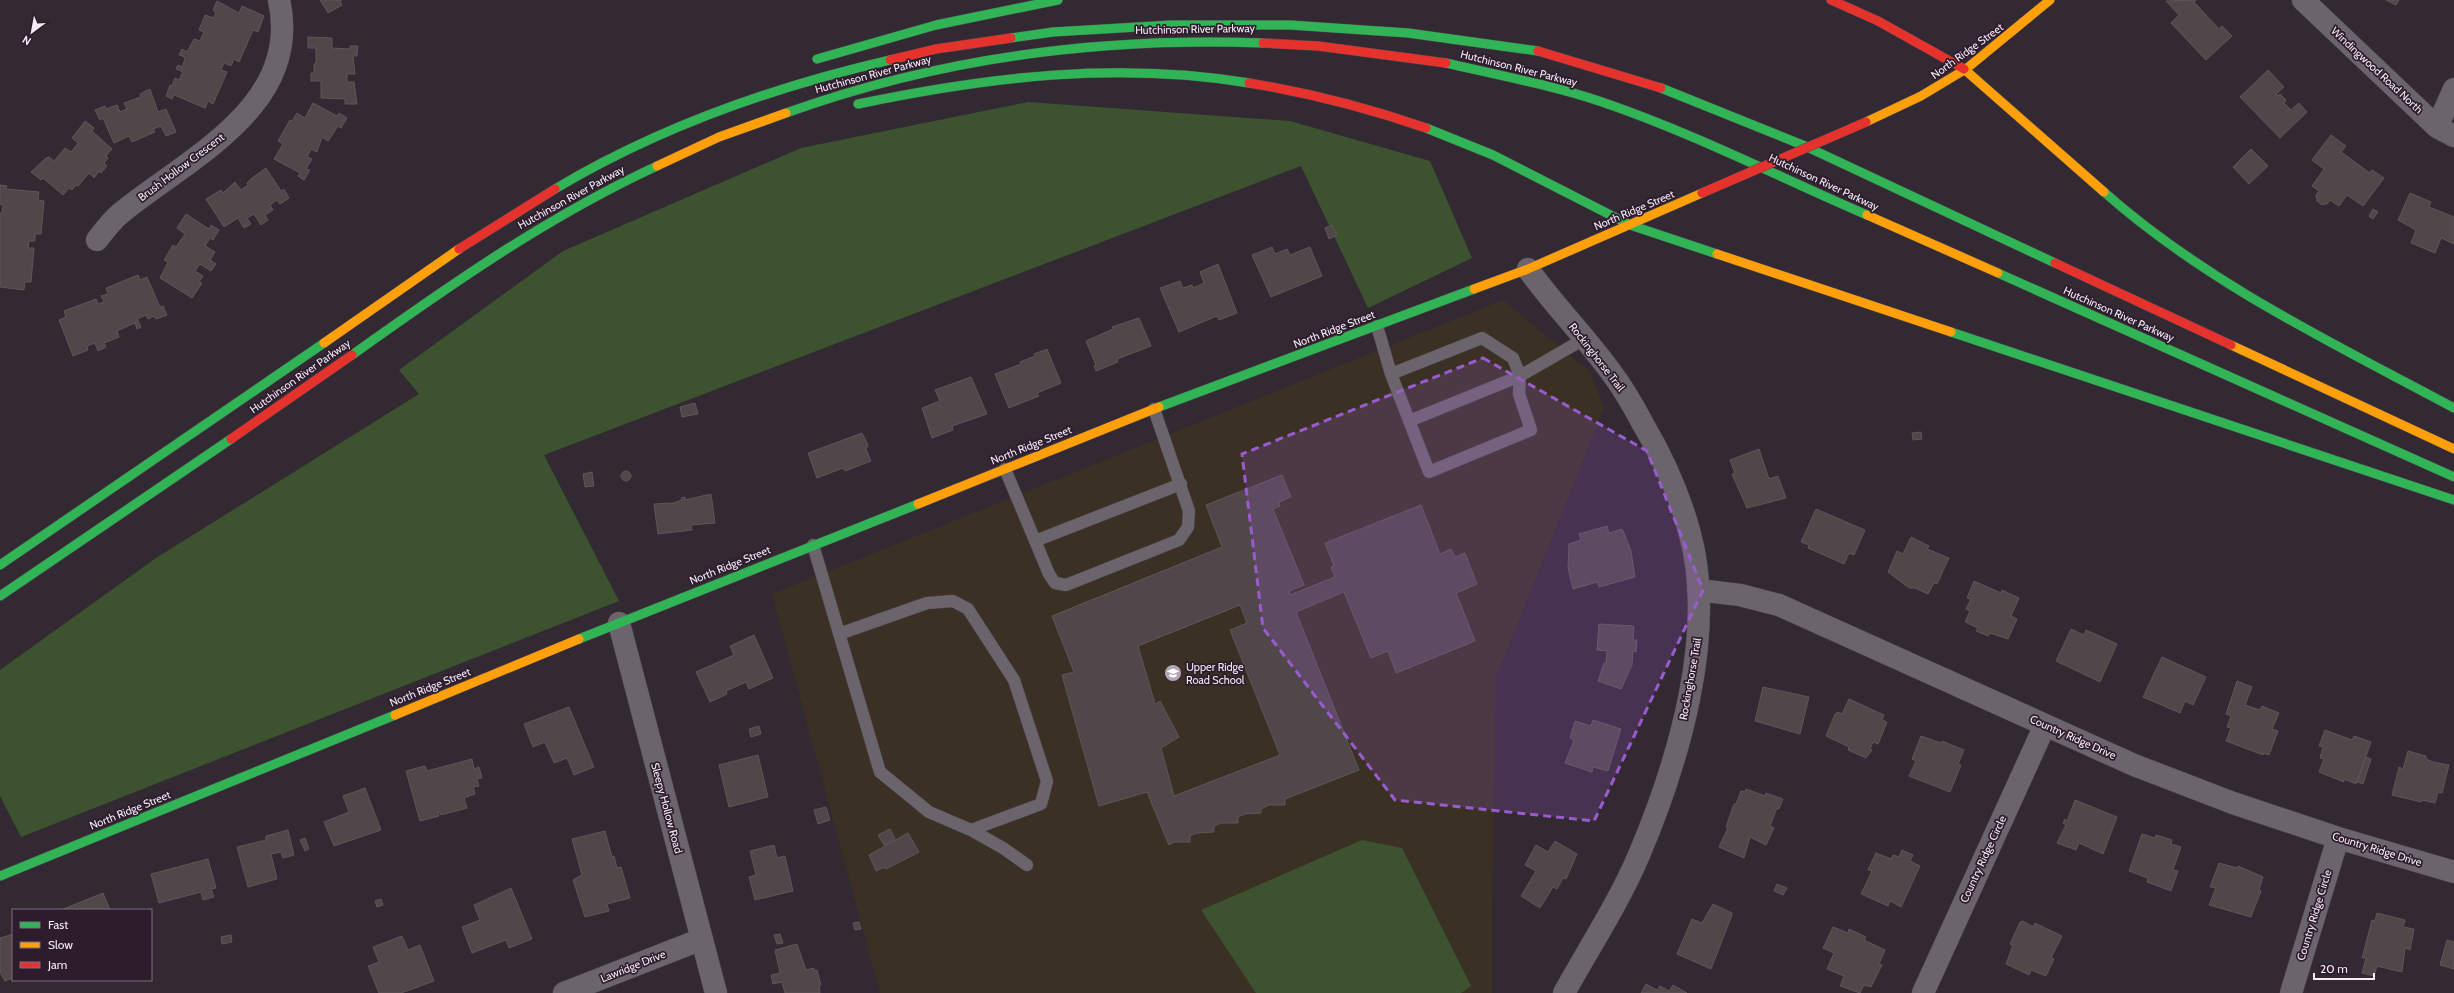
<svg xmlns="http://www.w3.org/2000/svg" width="2454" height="993" font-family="Cabin,sans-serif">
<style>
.education{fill:#3a3124}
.green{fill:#3d5330}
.building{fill:#50474a;stroke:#5f5659;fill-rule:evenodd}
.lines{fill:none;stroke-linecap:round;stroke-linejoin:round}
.lane-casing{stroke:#4e464f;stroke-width:13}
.street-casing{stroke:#4e464f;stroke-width:23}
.fast-casing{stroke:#4e464f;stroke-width:10}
.slow-casing{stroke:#4e464f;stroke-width:10}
.jam-casing{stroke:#4e464f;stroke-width:10}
.lane{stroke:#6c646c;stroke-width:12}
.street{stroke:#6c646c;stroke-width:22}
.fast{stroke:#30b455;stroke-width:9}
.slow{stroke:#ff9f0a;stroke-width:9}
.jam{stroke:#e5322d;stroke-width:9}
.jam-bridge-casing{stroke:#4e464f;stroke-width:10;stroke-linecap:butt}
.jam-bridge{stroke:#e5322d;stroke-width:9}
.marked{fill:#9a5ccd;fill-opacity:0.2;stroke:#9a5ccd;stroke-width:3;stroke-dasharray:8 5;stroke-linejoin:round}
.labels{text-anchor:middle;stroke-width:3.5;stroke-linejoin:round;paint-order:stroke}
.street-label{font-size:11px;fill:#f7ebf7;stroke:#2c1c2c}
.poi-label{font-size:11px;fill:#f7ebf7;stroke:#2c1c2c;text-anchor:start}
</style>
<rect width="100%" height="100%" fill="#322933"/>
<path class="education" d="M1503,300L1591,373L1604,408L1496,677L1492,914V993H880L772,594Z"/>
<path class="green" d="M1028,102L1290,121L1430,161L1472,258L1368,308L1301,166L544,455L619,601L21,837L0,796V670L156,558L419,394L399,370L563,251L801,148Z
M1362,840L1402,848L1471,986L1461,993H1256L1201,910Z"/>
<path class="building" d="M320,0H342L340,1L342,5L328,13Z
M2196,0L2194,2L2219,29L2222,26L2232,36L2206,60L2171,23L2179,15L2166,1Z
M2386,0H2399L2396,5Z
M217,1L239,13L242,6L264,16L258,32L253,30L239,62L234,59L231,66L224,63L221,70L227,72L213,104L208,101L205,108L174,95L172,99L166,96L170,85L172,86L175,78L179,80L183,72L176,69L178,65L182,67L184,62L185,57L179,55L182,49L187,52L194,39L200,41L204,32L199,30L205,15L214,18L216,12L213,10Z
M308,37L332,38V48L350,49V46H358L357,56H353L355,74H347V82H354L357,104H345V99L321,98V81H311V73H314V64L316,63V48H308Z
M2268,70L2284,87L2276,94L2278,96L2280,94L2286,100L2284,103L2291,110L2299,103L2307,112L2280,138L2240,97Z
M150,89L158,112L166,109L176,132L166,136L161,126L153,129L155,132L132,142L129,136L114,143L103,118L100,120L95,110L105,106L106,109L117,105L120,112L127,109L124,103L141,97L140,94Z
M313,103L337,116L339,113L347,118L341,128L338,126L328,141L322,137L317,152L311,149L307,157L312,159L306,169L310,170L304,180L298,176L300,173L274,159L283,144L278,141L290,120L292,121L297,113L305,118Z
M85,121L94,128L92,131L112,149L106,156L108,158L104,163L107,166L101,173L99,171L94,178L89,173L78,186L76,185L72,190L69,188L63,195L43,178L41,180L31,172L46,158L49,157L54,161L65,148L71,152L78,143L72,138Z
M2331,135L2346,146L2341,152L2370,173L2372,170L2384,178L2363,206L2347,195L2339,206L2330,200L2328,203L2322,205L2317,201L2316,195L2319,191L2312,186L2324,169L2312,160Z
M2251,149L2268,166L2249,184L2233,167Z
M266,168L281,191L284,189L289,198L280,204L277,200L270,205L273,210L265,215L268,220L261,225L254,214L247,218L251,224L244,228L238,218L224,227L206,199L221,190L223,193L235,182L241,190L248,185L247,183L252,178Z
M0,185L7,186L6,189L39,192L38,200L44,201L41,234H35V241H29L28,248H34L31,282H25L24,290L0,287V213H2L3,205L0,204Z
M2410,193L2431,202L2429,207L2454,217V244L2441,238L2435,253L2411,243L2416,230L2398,220Z
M2373,209L2378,212L2373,219L2369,216Z
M186,214L209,229L211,225L219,230L213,240L210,238L205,246L215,252L210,260L216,264L211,271L200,264L195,271L203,276L199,282L202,283L192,298L160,278L168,262L164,260L173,245L176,247L185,234L177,228Z
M1332,225L1337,235L1329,239L1325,228Z
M1272,247L1275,254L1287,249L1290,255L1310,247L1322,276L1271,297L1252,255Z
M1218,264L1237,313L1219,320L1217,316L1179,332L1160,288L1180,281L1183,288L1192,285L1193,288L1204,283L1200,272Z
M138,275L140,280L147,277L160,307L163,306L167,315L156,319L154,316L148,319L146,315L137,319L141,327L137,329L135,323L130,325L117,331L119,337L104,343L106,347L98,351L95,343L87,346L88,350L73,356L59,320L66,317L64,311L96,299L98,304L104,302L101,296L108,294L106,288Z
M1139,318L1151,346L1117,359L1118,362L1096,371L1094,366L1096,365L1086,341L1113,329L1112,327Z
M1047,349L1061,383L1037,393L1039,396L1009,408L995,374L1021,364L1020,362L1035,356L1034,354Z
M971,377L987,414L952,426L953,430L932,438L922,408L940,401L935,390Z
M695,403L698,414L682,417L680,407Z
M1921,432L1922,439L1913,440L1912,433Z
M862,433L868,445L866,449L871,461L845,471L843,468L817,478L808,453Z
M1759,449L1769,479L1778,476L1786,498L1747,508L1732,474L1735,473L1730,460Z
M621 476a5 5 0 1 1 10 0a5 5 0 1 1-10 0Z
M592,472L594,486L585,487L583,474Z
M1282,475L1291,497L1279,502L1280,506L1273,509L1304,585L1289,591L1290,595L1335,577L1331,567L1334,566L1325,543L1421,505L1440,554L1451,549L1455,557L1465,553L1477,584L1456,593L1475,641L1396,673L1388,651L1371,658L1344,592L1296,612L1359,770L1285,799V805H1269L1261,809V813L1245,814L1238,817V823H1221L1214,826V832L1197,833L1190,836V842H1174L1169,845L1147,792L1099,806L1062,675L1074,672L1052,616L1222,547L1206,505ZM1240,605L1247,623L1230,630L1280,755L1174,796L1161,748L1179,737L1160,701L1155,704L1138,646Z
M711,494L715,523L691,525L692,530L658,534L654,504L673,503L682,500L681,498L685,497V500Z
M1816,509L1865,530L1854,555L1849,553L1844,564L1808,548L1809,545L1801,542Z
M1607,526L1609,533L1622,529L1624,533L1631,551L1635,577L1599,587L1597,582L1573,589L1568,568L1569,544L1581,540L1579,534Z
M1911,537L1929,546L1927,549L1949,558L1937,584L1934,583L1928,594L1915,588H1909L1888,572L1897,551L1903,554Z
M1974,581L2001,593L2002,590L2019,598L2011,616L2017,619L2008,639L1990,633L1988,636L1976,631L1978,628L1965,622L1970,611L1966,609L1971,599L1967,598Z
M1599,624L1634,626L1633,640H1637L1636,652L1633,651L1632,665L1621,689L1598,681L1604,663H1606L1607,651L1597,650Z
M2071,629L2084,635L2086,630L2117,644L2100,682L2056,661Z
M754,635L773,678L749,689L746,682L726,691L727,694L710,702L696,672L734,655L730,646Z
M2162,657L2206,677L2193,705L2185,701L2180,713L2143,697Z
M2237,681L2252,687L2245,705L2260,710L2262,706L2279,713L2272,729L2278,731L2269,755L2263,753V755L2226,741L2231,728L2227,727L2231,716L2226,714Z
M1763,687L1809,697L1800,734L1755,721Z
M1849,699L1884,715L1882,720L1887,722L1878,744L1873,742L1870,749L1872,750L1866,758L1848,750L1849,747L1826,736L1835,714L1838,712L1842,714Z
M569,707L594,767L574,775L567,758L554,763L545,742L533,747L524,724Z
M1593,720L1621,729L1608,771L1593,767L1592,772L1565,763L1574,740L1570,738L1575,721L1591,726Z
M759,726L761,734L751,737L749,729Z
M2325,730L2352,740L2354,736L2371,742L2356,784L2344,779V782L2319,772L2324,759L2320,758L2323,747L2319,746Z
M1921,736L1941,743L1942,741L1964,750L1958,764L1961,765L1950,792L1909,776L1916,761L1912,759Z
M2408,751L2426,756V759L2433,762L2449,765L2442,793L2438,792L2435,803L2422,800L2421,802L2392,795L2399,767L2403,769Z
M758,755L768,797L729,807L719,765Z
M2366,757L2371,759L2363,784L2357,782Z
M472,759L474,769L479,767L482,778L477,779L479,786L473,787L475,794L464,798L467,808L441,815L440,812H438L439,816L420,821L406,771L425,766L427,771Z
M365,788L381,830L334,846L324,822L349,812L343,796Z
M1746,789L1765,796L1766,793L1783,799L1779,809L1777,808L1770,826L1774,828L1766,845L1750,837L1744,858L1719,847L1728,828L1726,827L1734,804H1736L1741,791L1745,792Z
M2075,800L2117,817L2103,854L2079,843L2076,850L2057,843L2066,825L2063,823L2065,819L2067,821Z
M826,807L830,820L818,824L814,810Z
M890,829L895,839L884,845L878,835Z
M288,830L294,855L283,858L281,852L271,854L277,879L248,887L237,847L266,840V836Z
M605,831L612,857L614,856L617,868L621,867L630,898L607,904L609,911L585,917L573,880L582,875L572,839Z
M908,833L919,852L886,869L884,867L876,871L869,855Z
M2142,834L2155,838L2156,835L2172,840L2171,844L2181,847L2173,870L2178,871L2171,891L2147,882L2148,878L2129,871Z
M305,838L309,849L305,851L300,840Z
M1555,841L1577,854L1566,879L1563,878L1557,889L1553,887L1540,908L1521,896L1536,871L1525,865L1536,845L1548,852Z
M774,845L777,858L785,856L793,891L755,900L749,877L756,875L750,851Z
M1902,850L1913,855L1910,861L1920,866L1901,907L1890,901L1888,906L1861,894L1872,871L1868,870L1876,853L1891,859L1893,855L1899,857Z
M208,859L216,888L211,889L214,897L203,900L201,892L159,903L151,874Z
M2219,863L2237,868L2238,866L2263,877L2259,890L2261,891L2251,917L2209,905L2216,888L2210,887Z
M1777,884L1787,888L1783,895L1774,891Z
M511,888L532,939L509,948L506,940L472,953L462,927L480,920L474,905Z
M103,893L110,910H61Z
M381,899L383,905L377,907L375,901Z
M1713,904L1732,913V915L1711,969L1677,954L1692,919L1702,923Z
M2377,913L2405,920L2403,927L2414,929L2410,950L2405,948L2402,972L2377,966L2374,976L2362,973L2366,958H2362L2372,920L2375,921Z
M2023,921L2033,927L2035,923L2062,936L2051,958L2054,959L2046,976L2031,970L2029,975L2006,964L2013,945L2010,944L2020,922Z
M859,922L861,929L855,930L853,923Z
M1833,927L1848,933L1849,929L1866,937L1864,940L1885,950L1879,964L1882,965L1871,987L1864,985L1860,993L1840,986L1844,976L1827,969L1834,953L1823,948Z
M13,934V978L5,981L0,972V938Z
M780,934L783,943L777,944L774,935Z
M231,935L232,942L222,944L221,937Z
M402,936L408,950L420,945L434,981L401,993H379L368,966L379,962L373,947Z
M2447,940L2454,942V969L2440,965Z
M797,944L806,970L814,968V971L817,970L821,985L819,986L820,993H785L782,982L773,984L771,975L780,973L775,950Z
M1646,984L1657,990L1660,986L1669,991L1673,985L1687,993H1641Z"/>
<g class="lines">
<g class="lane-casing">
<path id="lane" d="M1377,326L1391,374L1429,472L1531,430L1519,394L1520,376L1513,358L1482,338L1391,374
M1409,421L1520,376L1584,339
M1005,469L1049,574L1055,583L1066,585L1179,540L1188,527L1189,511L1154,409
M1035,541L1181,484
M813,545L880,772L929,812L971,830L1003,848L1027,865
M839,634L927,603L953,601L968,609L1014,680L1047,781L1041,804L971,830"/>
</g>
<g class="street-casing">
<path id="street" d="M2303,0L2437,127L2454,136
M2437,127L2454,89
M97,240C104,231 112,220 121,213C188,158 303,106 279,0
M1528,269C1555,307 1589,340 1616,379C1626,393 1635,409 1643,424C1663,458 1680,496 1690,534C1717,634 1678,763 1639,855C1619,902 1589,948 1564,993
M1698,590L1740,595L1779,605L2134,765L2233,803L2338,838L2454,872
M619,623L716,993
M564,993L702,939
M1923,993L2045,725
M2291,993L2338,838"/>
</g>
<g class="fast-casing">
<path id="fast" d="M1011,38L1053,32L1171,25H1290L1408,33L1538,51
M817,59L936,25L1058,0
M1446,63C1498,75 1551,85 1602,102C1693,133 1779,177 1867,215
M1661,88L1805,146L2055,263
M858,104C987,77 1118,61 1249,83
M786,113C939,58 1101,37 1263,43
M1426,128L1493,155L1630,225L1717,254
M555,189C659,127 773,87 890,60
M2104,192C2208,284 2333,343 2454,408
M1998,273L2454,477
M1951,332L2454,500
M352,355C450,285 547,217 657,166
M1159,407L1474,289
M0,565L324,343
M0,596L231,439
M579,639L918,504
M0,876L395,715"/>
</g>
<g class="slow-casing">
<path id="slow" d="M1964,69L2104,192
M1866,122L1921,96L1966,69L2050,0
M657,166L719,137L786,113
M1867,215L1998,273
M1717,254L1951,332
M1474,289L1528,269L1702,193
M324,343L459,249
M2231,345L2454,449
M918,504L1159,407
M395,715L579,639"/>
</g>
<g class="jam-casing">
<path id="jam" d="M1831,0L1878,21L1964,69
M1263,43L1318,46L1446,63
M1538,51L1661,88
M890,60L936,49L1011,38
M1249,83C1310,93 1368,108 1426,128
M459,249L555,189
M2055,263L2231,345
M231,439L352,355"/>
</g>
<use href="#lane" class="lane"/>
<use href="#street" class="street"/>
<use href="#fast" class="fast"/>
<use href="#slow" class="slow"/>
<use href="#jam" class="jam"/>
<g class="jam-bridge-casing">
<path id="jam-bridge" d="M1702,193L1866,122"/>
</g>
<use href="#jam-bridge" class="jam-bridge"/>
</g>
<path class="marked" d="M1483,358L1647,451L1703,590L1594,821L1395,800L1263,628L1242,454Z"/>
<defs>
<g id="school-disc" transform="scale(0.9)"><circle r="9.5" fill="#b2a7b2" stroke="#2c1c2c"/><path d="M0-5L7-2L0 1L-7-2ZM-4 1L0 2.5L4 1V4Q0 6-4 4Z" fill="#fff"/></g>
</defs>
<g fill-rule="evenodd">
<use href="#school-disc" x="1173" y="673"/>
</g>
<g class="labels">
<g class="street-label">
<text transform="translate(1195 29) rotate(-1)" y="4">Hutchinson River Parkway</text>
<text transform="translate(1967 51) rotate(-36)" y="4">North Ridge Street</text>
<text transform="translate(1519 68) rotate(14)" y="4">Hutchinson River Parkway</text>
<text transform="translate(2377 70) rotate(43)" y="4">Windingwood Road North</text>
<text transform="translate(873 74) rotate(-15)" y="4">Hutchinson River Parkway</text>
<text transform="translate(181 167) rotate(-37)" y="4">Brush Hollow Crescent</text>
<text transform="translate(1824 182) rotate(25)" y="4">Hutchinson River Parkway</text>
<text transform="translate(571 197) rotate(-29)" y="4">Hutchinson River Parkway</text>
<text transform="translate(1634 210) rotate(-23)" y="4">North Ridge Street</text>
<text transform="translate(2119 314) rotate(24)" y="4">Hutchinson River Parkway</text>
<text transform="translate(1334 329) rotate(-21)" y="4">North Ridge Street</text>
<text transform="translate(1597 357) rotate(52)" y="4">Rockinghorse Trail</text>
<text transform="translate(300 376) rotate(-35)" y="4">Hutchinson River Parkway</text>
<text transform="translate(1031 445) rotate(-22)" y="4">North Ridge Street</text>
<text transform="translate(730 565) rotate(-22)" y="4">North Ridge Street</text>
<text transform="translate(1690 679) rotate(-80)" y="4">Rockinghorse Trail</text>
<text transform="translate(430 687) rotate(-22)" y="4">North Ridge Street</text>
<text transform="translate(2073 737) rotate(24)" y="4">Country Ridge Drive</text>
<text transform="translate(667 808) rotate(75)" y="4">Sleepy Hollow Road</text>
<text transform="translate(130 810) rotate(-22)" y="4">North Ridge Street</text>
<text transform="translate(2377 849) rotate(17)" y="4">Country Ridge Drive</text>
<text transform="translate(1983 859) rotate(-65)" y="4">Country Ridge Circle</text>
<text transform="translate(2314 915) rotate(-73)" y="4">Country Ridge Circle</text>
<text transform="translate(633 966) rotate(-22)" y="4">Lawridge Drive</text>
</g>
<g class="poi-label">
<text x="1186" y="671">Upper Ridge<tspan x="1186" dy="13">Road School</tspan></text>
</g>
</g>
<rect x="12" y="909" width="140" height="72" fill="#2c1c2c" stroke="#7d6f7d"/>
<rect x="20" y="922" width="20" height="6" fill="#30b455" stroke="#7d6f7d"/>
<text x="48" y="929" font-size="12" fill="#f7ebf7">Fast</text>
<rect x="20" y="942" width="20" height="6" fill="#ff9f0a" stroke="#7d6f7d"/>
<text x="48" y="949" font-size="12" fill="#f7ebf7">Slow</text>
<rect x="20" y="962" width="20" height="6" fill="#e5322d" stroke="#7d6f7d"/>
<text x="48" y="969" font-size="12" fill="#f7ebf7">Jam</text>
<g transform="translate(32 32) rotate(212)" stroke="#2c1c2c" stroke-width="3" paint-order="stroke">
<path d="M0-3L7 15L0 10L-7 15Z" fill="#f7ebf7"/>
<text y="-6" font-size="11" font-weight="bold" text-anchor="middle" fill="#f7ebf7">N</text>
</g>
<path d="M2314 973v6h60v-6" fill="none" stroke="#f7ebf7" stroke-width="2"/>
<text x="2320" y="973" font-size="12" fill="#f7ebf7" stroke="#2c1c2c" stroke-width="3" paint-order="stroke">20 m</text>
</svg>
